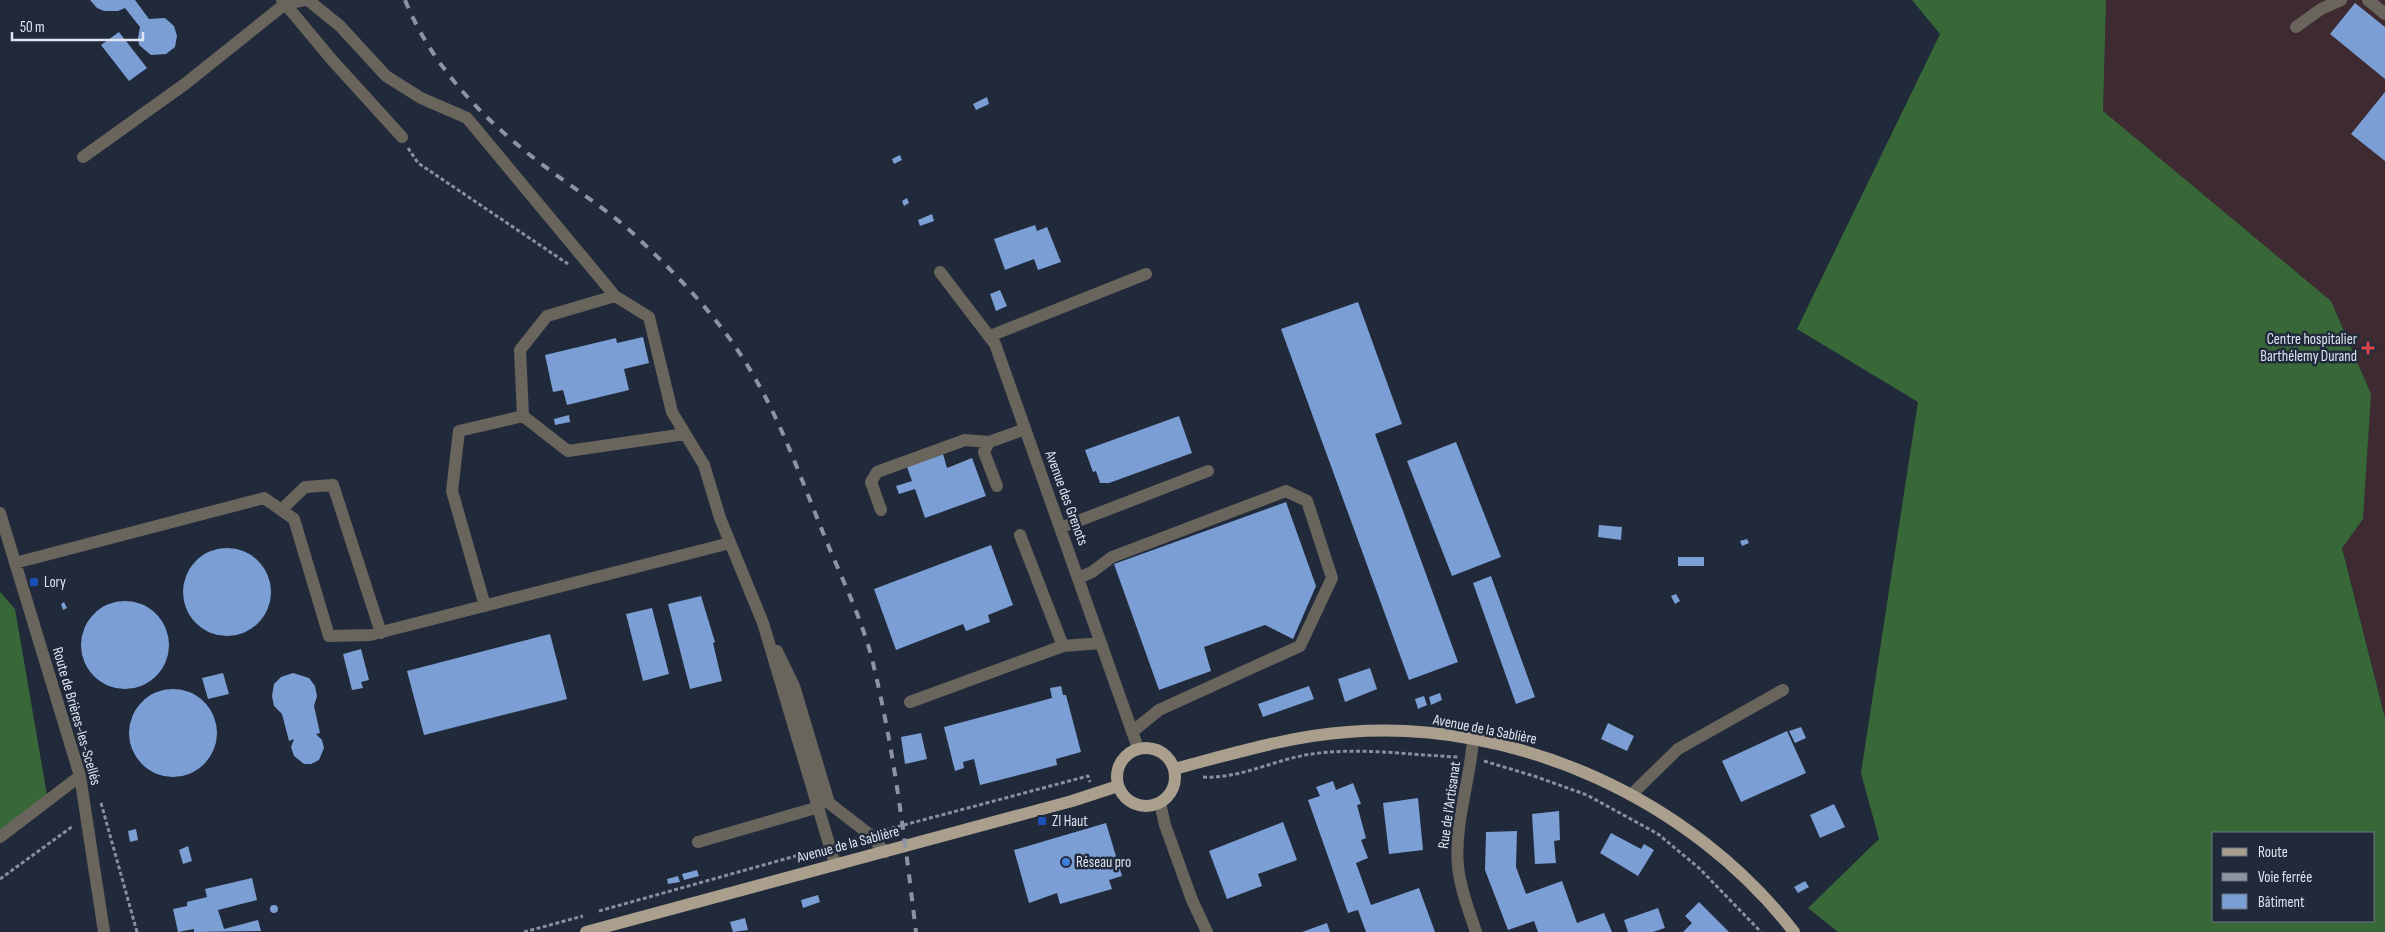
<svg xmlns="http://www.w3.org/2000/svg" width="2385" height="932" font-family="'Sofia Sans Condensed',sans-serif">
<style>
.medical{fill:#3e2b32}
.forest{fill:#396838;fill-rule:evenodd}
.building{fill:#7b9ed5}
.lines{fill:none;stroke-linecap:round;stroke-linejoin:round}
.path{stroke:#88909e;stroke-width:3;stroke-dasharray:4 2.5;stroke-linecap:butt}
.minor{stroke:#6a655c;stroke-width:12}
.major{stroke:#aa9f8d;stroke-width:12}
.rail{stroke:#8c94a2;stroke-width:4;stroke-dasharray:9 9;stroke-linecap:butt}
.health-dot{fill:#e0444e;stroke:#202a3b;stroke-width:2}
.transit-dot{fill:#1a4fb4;stroke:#202a3b;stroke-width:2}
.shop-dot{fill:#3f7fe0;stroke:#202a3b;stroke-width:2}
.labels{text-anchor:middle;stroke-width:5;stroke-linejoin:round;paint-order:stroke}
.poi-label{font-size:15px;fill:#dee5f0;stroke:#202a3b;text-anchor:start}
.street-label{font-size:15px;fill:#dee5f0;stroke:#202a3b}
</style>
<rect width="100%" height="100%" fill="#202a3b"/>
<path class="medical" d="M2106,0H2385V718L2342,547L2363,519L2371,394L2331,301L2103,111Z"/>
<path class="forest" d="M1912,0H2106L2103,111L2331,301L2371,394L2363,519L2342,548L2385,718V932H1838L1808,908L1879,839L1861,773L1918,402L1797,329L1940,34ZM2374,833V921H2214V833Z
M0,592L15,609L48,801L0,838Z"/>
<path class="building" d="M90,0H135L149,19L165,18L174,26L177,36L175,47L166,54L151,55L139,45L138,38L140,27L125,8L118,11H104L97,8Z
M2355,3L2385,27V79L2330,34Z
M119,32L147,68L129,81L101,45Z
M2385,92V161L2351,134Z
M987,97L989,104L976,110L973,104Z
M900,155L902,160L894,164L892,159Z
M907,198L909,203L904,206L902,201Z
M932,214L934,221L920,226L918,220Z
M1035,225L1037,231L1047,227L1061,262L1038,270L1034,259L1005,270L994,239Z
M1000,290L1007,306L996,311L990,294Z
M1358,302L1402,424L1375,434L1458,662L1409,680L1281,329Z
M643,337L649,363L624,369L629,390L567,405L563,390L553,392L545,355L616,338L617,343Z
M569,415L570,422L555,425L554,419Z
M1179,416L1192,453L1109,483H1100L1096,471L1093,472L1085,450Z
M1456,442L1501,557L1452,576L1407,461Z
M943,454L947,468L972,458L986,496L925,518L915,489L899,494L896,486L912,481L907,467Z
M1286,502L1316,586L1293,639L1265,625L1204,647L1211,671L1159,690L1114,564Z
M1599,525L1622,527L1621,540L1598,537Z
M1747,539L1749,543L1742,546L1740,541Z
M991,545L1013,605L988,615L990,622L966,631L963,624L896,650L874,589Z
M183 592a44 44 0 1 1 88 0a44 44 0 1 1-88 0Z
M1678,557H1704V566H1678Z
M1491,576L1535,697L1516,704L1473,583Z
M1676,594L1680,601L1675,604L1671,596Z
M701,596L715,642L713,643L722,681L690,689L668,604Z
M81 645a44 44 0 1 1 88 0a44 44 0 1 1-88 0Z
M64,602L67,608L63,610L61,604Z
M652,608L669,674L643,681L626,614Z
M550,634L567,699L424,735L407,671Z
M361,649L369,680L361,682L363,688L352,690L343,654Z
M1370,668L1377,689L1345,702L1338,679Z
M223,673L229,694L208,699L202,678Z
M293,673L309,678L315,686L317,696L314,706L320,733L316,734L322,740L324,748L319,760L311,764H304L294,756L291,747L294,739L289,741L282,714L274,706L272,696L274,684L281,677Z
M1061,686L1063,695H1066L1081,752L1056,759L1057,765L980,785L974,759L963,762L964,768L955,771L944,727L1052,698L1050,688Z
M1309,686L1314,699L1263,717L1258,704Z
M129 733a44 44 0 1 1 88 0a44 44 0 1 1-88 0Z
M1440,693L1442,700L1431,705L1429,697Z
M1424,696L1427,705L1418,709L1415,699Z
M1608,723L1634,736L1627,751L1601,739Z
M1801,727L1806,738L1795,743L1789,731Z
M1787,731L1806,773L1741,802L1722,761Z
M921,733L927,759L905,764L901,737Z
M1333,781L1336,790L1353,783L1361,804L1357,805L1366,838L1361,840L1368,858L1356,863L1371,905L1419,888L1435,932H1366L1358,910L1348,913L1308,800L1320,796L1316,787Z
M1418,798L1423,850L1389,854L1383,803Z
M1834,804L1845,827L1820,838L1810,815Z
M1559,811L1560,840L1554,841L1556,863L1535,864L1532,814Z
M1283,822L1297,860L1258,874L1262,886L1227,899L1209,851Z
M1106,823L1122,876L1109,880L1112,889L1060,904L1057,893L1029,903L1014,850Z
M136,829L138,840L130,842L128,831Z
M1517,831L1516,867L1526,894L1562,881L1577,923L1604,913L1612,932H1538L1534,921L1508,930L1485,870L1486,832Z
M1611,833L1641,849L1644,844L1654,850L1638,876L1600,853Z
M188,846L192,861L183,864L179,850Z
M697,870L699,876L684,880L682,874Z
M678,876L680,882L668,884L667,879Z
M252,878L257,900L218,910L224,929L258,920L261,931L194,932V929L178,932L173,909L187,906V902L207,897L205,889Z
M1805,881L1809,887L1798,893L1794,887Z
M818,895L820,902L803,908L801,900Z
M1699,902L1729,932H1683L1692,923L1685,916Z
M270 909a4 4 0 1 1 8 0a4 4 0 1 1-8 0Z
M1658,908L1665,928L1653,932H1628L1624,920Z
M745,918L748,930L733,932L730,922Z
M1327,923L1330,932H1302Z"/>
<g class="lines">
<path class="path" d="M408,148L418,163L568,264
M1484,761L1534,776L1587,795L1658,834L1699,868L1761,932
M1203,777C1241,779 1275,759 1312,754C1361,747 1410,755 1458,757
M101,803L137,932
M885,830L1088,776L1090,782
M0,879L73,826
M599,911L817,850
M524,932L583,916"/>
<path class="minor" d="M282,0L332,60L402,137
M308,0L340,26L386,76L421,98L467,118L615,296L649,317L672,412L704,465L720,518L763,623L835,864
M2368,0L2385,14
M2296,27L2321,9L2341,0
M83,157L185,84L285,4L305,0
M940,272L995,344L1138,748
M990,336L1146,274
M523,416L520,350L547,316L615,296
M997,486L984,452L989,442L1025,429
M281,510L305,487L333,485L381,633
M881,510L871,482L877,472L965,440L989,442
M0,513L80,776L104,932
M1060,528L1208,471
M1020,535L1063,646
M15,563L264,498L294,519L329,636L370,635L730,543
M1078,578L1092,572L1112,557L1286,491L1307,501L1332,578L1300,646L1159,710L1132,732
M485,606L452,491L459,431L523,416L568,451L685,434
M777,651L794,686L829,803L869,834L885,852
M910,702L1063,646L1101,643
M1473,740C1470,780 1454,826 1458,866C1460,888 1469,911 1476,932
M1631,795L1678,749L1783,690
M1160,803L1165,825L1192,900L1207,932
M0,837L80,776
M698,842L819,807"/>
<path class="major" d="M1117 777a29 29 0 1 1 58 0a29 29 0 1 1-58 0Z
M1174,769C1232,754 1289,736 1348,732C1516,719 1691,799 1794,932
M586,932L1072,801L1118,786"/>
<path class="rail" d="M405,0C434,72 493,129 555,174C585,196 616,216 642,242C682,280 721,321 749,368C781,420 801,479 824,535C840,575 861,616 872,659C894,748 905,841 916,932"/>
</g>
<path class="health-dot" d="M2365.5 340.5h5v5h5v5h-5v5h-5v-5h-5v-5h5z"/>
<g class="transit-dot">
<rect x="29" y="577" width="10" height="10" rx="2.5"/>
<rect x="1037" y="816" width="10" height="10" rx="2.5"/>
</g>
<circle class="shop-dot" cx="1066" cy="862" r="5"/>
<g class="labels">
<g class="poi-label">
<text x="2357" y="344" text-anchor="end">Centre hospitalier<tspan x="2357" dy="17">Barthélemy Durand</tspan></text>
<text x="44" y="587">Lory</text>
<text x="1052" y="826">ZI Haut</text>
<text x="1076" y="867">Réseau pro</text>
</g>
<g class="street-label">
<text transform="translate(1067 498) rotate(70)" y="5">Avenue des Grenots</text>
<text transform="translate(77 716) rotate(74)" y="5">Route de Brières-les-Scellés</text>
<text transform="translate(1485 729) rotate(11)" y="5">Avenue de la Sablière</text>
<text transform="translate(1449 805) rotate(-82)" y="5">Rue de l'Artisanat</text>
<text transform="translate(848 844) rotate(-15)" y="5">Avenue de la Sablière</text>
</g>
</g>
<rect x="2212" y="832" width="162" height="90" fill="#202a3b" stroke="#6c7583"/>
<rect x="2222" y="848" width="25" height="8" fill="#aa9f8d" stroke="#6c7583"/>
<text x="2258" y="857" font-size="15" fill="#dee5f0">Route</text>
<rect x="2222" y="873" width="25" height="8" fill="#8c94a2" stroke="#6c7583"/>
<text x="2258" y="882" font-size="15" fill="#dee5f0">Voie ferrée</text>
<rect x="2222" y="894" width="25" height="15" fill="#7b9ed5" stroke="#6c7583"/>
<text x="2258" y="907" font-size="15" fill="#dee5f0">Bâtiment</text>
<path d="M12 32v8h131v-8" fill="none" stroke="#dee5f0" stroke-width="2.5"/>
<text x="20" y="32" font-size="15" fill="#dee5f0" stroke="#202a3b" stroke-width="4" paint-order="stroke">50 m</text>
</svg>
